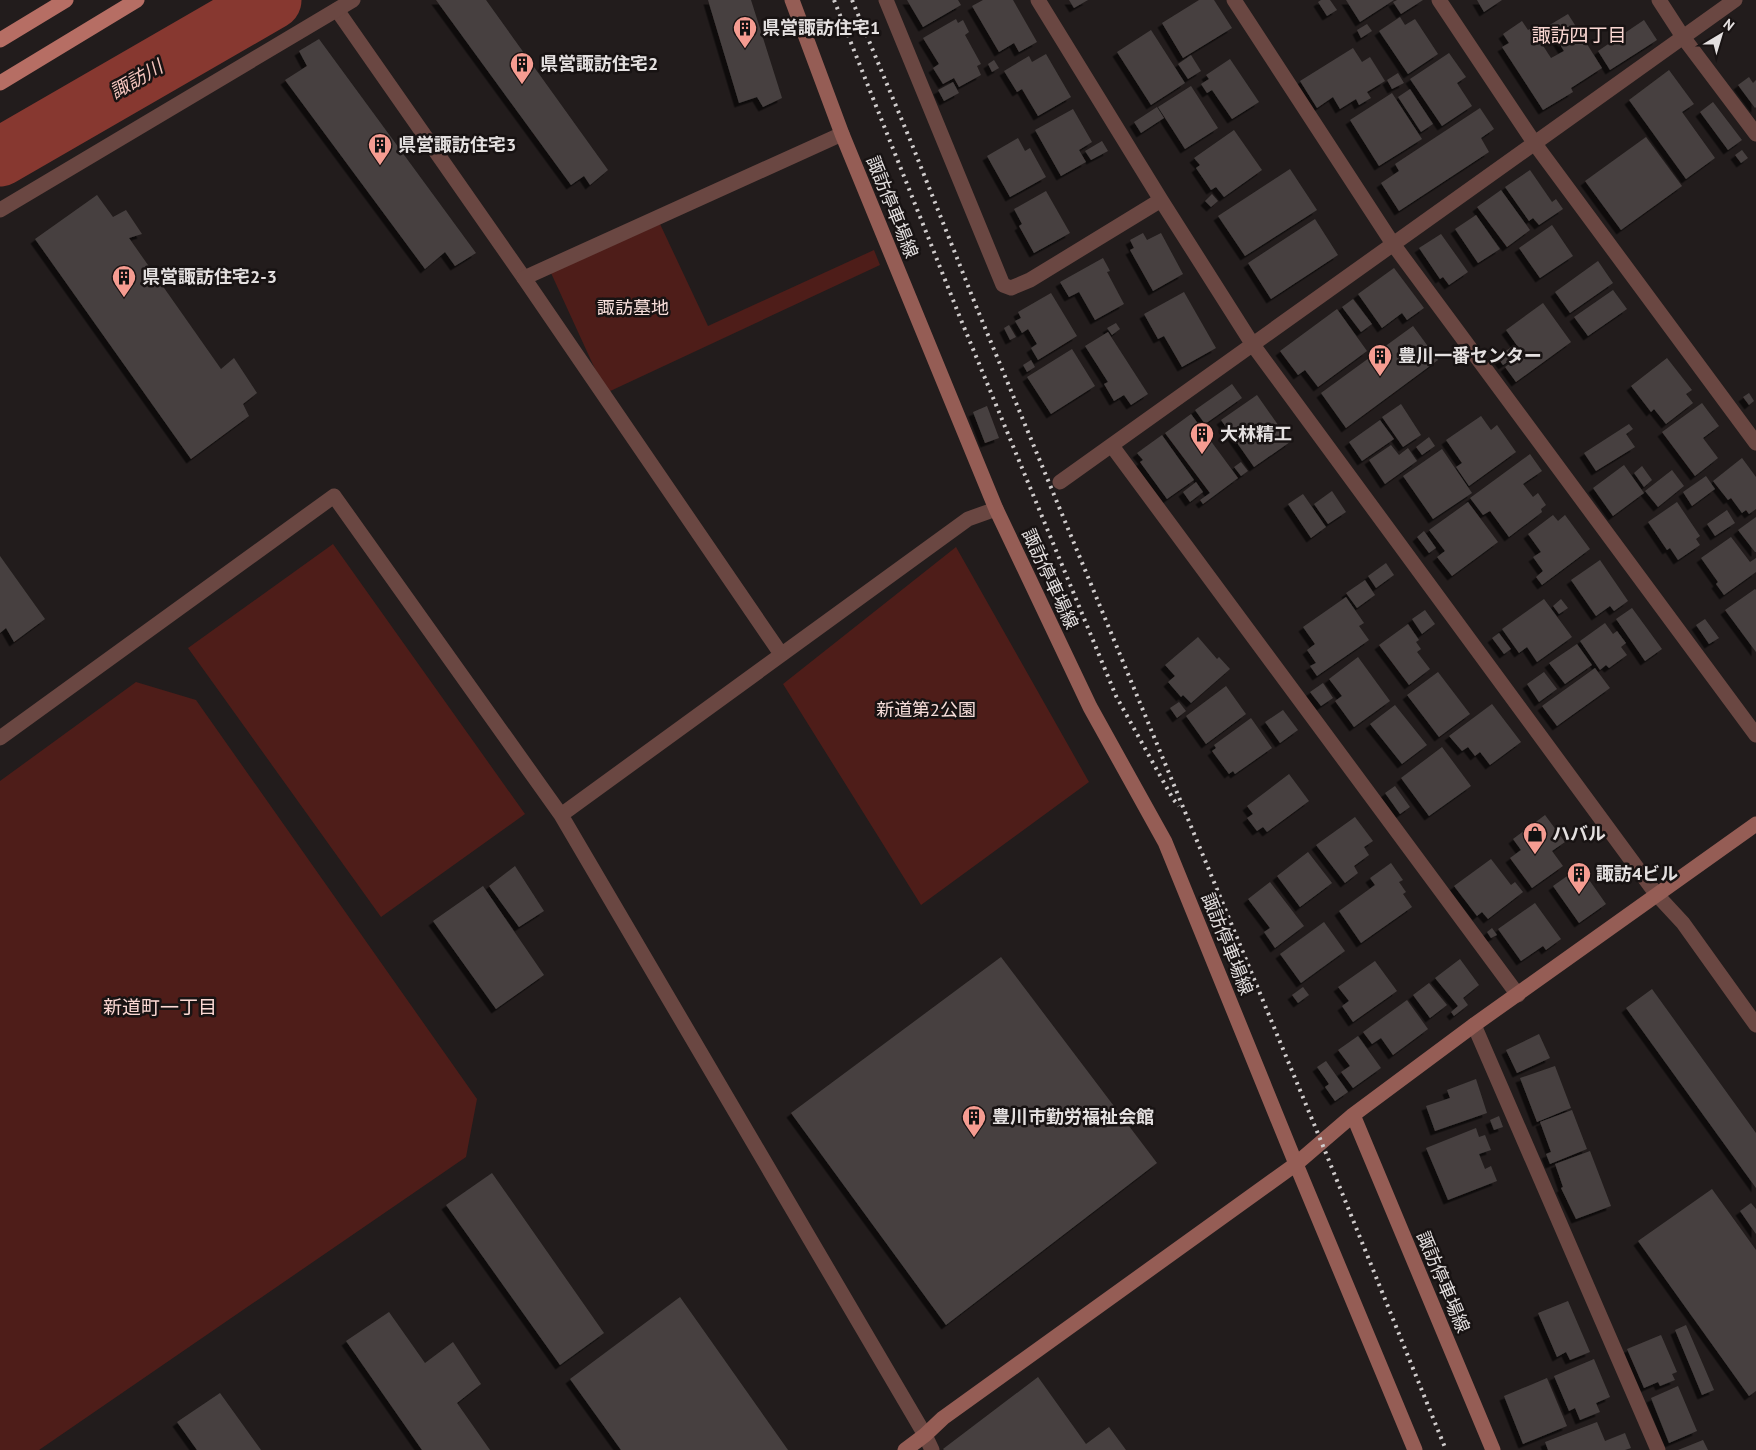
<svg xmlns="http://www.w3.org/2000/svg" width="1756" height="1450" font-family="'PT Sans','Noto Sans JP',sans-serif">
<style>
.green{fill:#4e1d19}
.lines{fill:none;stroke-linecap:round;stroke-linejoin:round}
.river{stroke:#873830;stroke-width:59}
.building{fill:#474140;filter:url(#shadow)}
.lane{stroke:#6a4742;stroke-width:15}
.street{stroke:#6a4742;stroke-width:15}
.secondary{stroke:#955d55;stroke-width:15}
.primary{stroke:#b66e64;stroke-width:15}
.rail{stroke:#d0cccc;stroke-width:4;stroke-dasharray:2.5 5;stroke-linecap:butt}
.labels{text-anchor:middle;stroke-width:5;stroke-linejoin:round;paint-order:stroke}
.poi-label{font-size:18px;font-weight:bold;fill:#e4e0e0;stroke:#181313;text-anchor:start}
.street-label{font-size:18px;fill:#e4e0e0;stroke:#181313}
.park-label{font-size:18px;fill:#f7deda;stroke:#181313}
.neighbourhood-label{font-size:19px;fill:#fbd8d3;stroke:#181313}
.water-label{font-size:19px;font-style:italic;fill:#f4c4bd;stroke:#181313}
</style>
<defs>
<filter id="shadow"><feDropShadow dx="-4.5" dy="4.5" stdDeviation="0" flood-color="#0009"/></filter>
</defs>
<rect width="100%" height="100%" fill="#221c1c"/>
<path class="green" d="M660,224L708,326L874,250L880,265L606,393L551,273Z
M333,544L525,814L381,917L188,648Z
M956,547L1089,782L921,905L783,684Z
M136,682L196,700L477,1099L466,1157L39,1450H0V781Z"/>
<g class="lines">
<path class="river" d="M0,157L272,0"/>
</g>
<path class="building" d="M436,0H486L608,170L590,185L584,176L571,185Z
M708,0H751L782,98L763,107L757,97L739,103Z
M907,0H958L961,5L923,27Z
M983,0H1013L1037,42L1019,52L1014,43L999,52L972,6Z
M1069,0H1088L1074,8Z
M1199,0H1214L1232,28L1183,58L1162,23Z
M1321,0H1330L1337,10L1327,16L1318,2Z
M1346,0H1394L1360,22Z
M1397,0H1423L1401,14L1393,2Z
M1477,0H1502L1484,12Z
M1568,14L1602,68L1571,88L1573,92L1543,110L1502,47L1509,43L1503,34L1522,21L1528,30L1537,25L1541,32L1536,35L1551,58L1564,51L1548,26Z
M1400,17L1405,25L1415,19L1438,54L1408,74L1379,31Z
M956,19L958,23L963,20L969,32L965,35L981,64L977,66L981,75L959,87L954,78L943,84L933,68L939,64L923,38Z
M1644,20L1657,40L1610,70L1598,51Z
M1367,24L1372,31L1361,38L1357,30Z
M1151,30L1185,83L1151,105L1117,52Z
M319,39L476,253L455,266L445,252L425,269L285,80L307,66L299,51Z
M1353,48L1362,62L1370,57L1385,81L1367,92L1371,98L1359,105L1356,99L1340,109L1333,97L1317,108L1300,81Z
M1449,53L1466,77L1457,83L1472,106L1442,126L1410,79Z
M1046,54L1071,97L1038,116L1022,89L1017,92L1004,71L1029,56L1032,62Z
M1191,55L1201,71L1188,79L1178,64Z
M1230,59L1259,102L1232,119L1212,90L1207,93L1201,84L1209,79L1206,75Z
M994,60L999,68L992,72L988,64Z
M1669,70L1694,104L1682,112L1715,158L1686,179L1629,100Z
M1398,73L1404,83L1392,89L1387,80Z
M1749,77L1753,83L1756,80V107L1755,108L1738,85Z
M953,82L959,93L944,101L938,90Z
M1191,86L1218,128L1185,149L1158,107Z
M1410,89L1433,124L1421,132L1398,97Z
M1392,93L1422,139L1379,166L1350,120Z
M1713,102L1742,140L1728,150L1700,112Z
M1157,107L1164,118L1141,133L1134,122Z
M1480,108L1494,129L1481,138L1489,152L1399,211L1381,183L1399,171L1395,164Z
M1073,109L1092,142L1079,150L1086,162L1061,176L1035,130Z
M1234,130L1262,170L1224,197L1216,187L1211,190L1196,168L1200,165L1194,158Z
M1646,137L1682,186L1621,230L1585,181Z
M1018,138L1025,151L1030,148L1046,177L1010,197L987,156Z
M1102,141L1108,151L1091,160L1085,151Z
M1742,150L1748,158L1741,163L1735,155Z
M1290,169L1317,210L1245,256L1218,216Z
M1530,170L1552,202L1556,199L1563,209L1539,225L1533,218L1529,221L1505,187Z
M1501,190L1530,230L1507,247L1477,207Z
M1046,191L1070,233L1034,253L1019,226L1022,224L1014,209Z
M1212,194L1218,201L1211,207L1205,201Z
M97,195L113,217L126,210L142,234L129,238L221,369L234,358L257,393L243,404L249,416L191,459L35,239Z
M1476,215L1500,249L1478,263L1455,229Z
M1315,219L1338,255L1271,299L1248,263Z
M1552,225L1573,256L1540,278L1519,248Z
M1143,233L1147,240L1161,233L1183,274L1153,291L1130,250L1134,248L1130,240Z
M1441,234L1468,272L1449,285L1443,277L1440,279L1419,248Z
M1103,258L1110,271L1107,272L1124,304L1095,320L1079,292L1069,297L1060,282Z
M1598,261L1613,283L1570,313L1555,292Z
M1394,268L1424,308L1407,320L1402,313L1382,328L1358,294Z
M1613,290L1627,309L1588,336L1574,317Z
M1184,292L1216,348L1182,367L1164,336L1158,339L1144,314Z
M1051,293L1077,336L1038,360L1031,348L1037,344L1028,329L1022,333L1015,321L1021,318L1018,312Z
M1353,299L1372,324L1361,332L1342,307Z
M1543,303L1571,342L1516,382L1505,367L1523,354L1506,330Z
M1337,309L1367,351L1318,387L1305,370L1298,375L1280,351Z
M1116,323L1120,329L1112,335L1107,328Z
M1009,325L1016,337L1010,340L1004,328Z
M1413,326L1438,360L1346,428L1321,393Z
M1108,332L1148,394L1131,405L1124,395L1114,401L1104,384L1108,382L1085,346Z
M1513,346L1519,354L1503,365L1497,357Z
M1072,349L1095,386L1051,414L1027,377Z
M1667,358L1692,390L1686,394L1693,403L1666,424L1654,409L1651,412L1631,386Z
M1031,360L1035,367L1027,372L1023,365Z
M1232,384L1242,398L1205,424L1195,410Z
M1749,393L1754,401L1749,405L1743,397Z
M1257,395L1290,442L1254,467L1221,420Z
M1702,403L1719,426L1703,438L1718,458L1695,476L1662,432Z
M1401,404L1421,435L1403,447L1382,417Z
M987,406L999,438L985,443L973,412Z
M1191,414L1238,478L1203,504L1200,500L1210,493L1165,433Z
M1481,416L1491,430L1497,425L1516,452L1469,486L1456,467L1462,463L1446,440Z
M1380,420L1394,439L1362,461L1349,442Z
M1629,424L1633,429L1626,434L1635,447L1596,471L1584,453Z
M1162,435L1194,480L1167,499L1140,462L1143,460L1137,453Z
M1429,437L1435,446L1422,455L1416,447Z
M1391,445L1399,455L1408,448L1417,461L1385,484L1369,460Z
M1442,449L1472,493L1433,519L1403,476Z
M1530,454L1542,471L1523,484L1533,497L1538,493L1546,505L1541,509L1542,512L1509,537L1490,511L1483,515L1470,498Z
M1742,458L1756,477V509L1749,514L1746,510L1742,513L1731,498L1728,500L1713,481Z
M1241,462L1248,471L1241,476L1234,467Z
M1624,465L1644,493L1613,516L1593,488Z
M1642,466L1652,480L1644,487L1634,473Z
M1672,470L1684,486L1658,507L1645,491Z
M1706,476L1715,489L1692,506L1683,492Z
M1196,482L1203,492L1190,502L1183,492Z
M1332,491L1346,512L1328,524L1314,504Z
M1303,494L1326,527L1311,538L1288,504Z
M1468,502L1498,542L1452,576L1437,557L1445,551L1429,530Z
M1677,502L1700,536L1696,539L1700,545L1678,560L1670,548L1667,550L1648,522Z
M1727,510L1735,523L1715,536L1707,524Z
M1553,515L1558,521L1565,515L1590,549L1542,585L1536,577L1543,571L1533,557L1541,552L1528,534Z
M1756,517V552H1755L1738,530Z
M1424,531L1436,548L1429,553L1417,537Z
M1731,537L1750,562L1756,558V572L1724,595L1716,584L1718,582L1701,558Z
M0,556L45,619L14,642L6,628L0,633Z
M1600,560L1628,601L1614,611L1610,606L1596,616L1571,580Z
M1386,563L1394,575L1376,588L1368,576Z
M1365,580L1375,595L1357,608L1346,593Z
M1755,589L1756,590V652L1725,610Z
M1346,597L1364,623L1359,626L1369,640L1317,676L1310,666L1316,663L1307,650L1315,644L1303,627Z
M1544,599L1572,637L1537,662L1527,647L1519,653L1502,629Z
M1561,599L1568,608L1559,614L1553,606Z
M1632,608L1662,649L1645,661L1616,619Z
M1425,610L1435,624L1422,634L1412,619Z
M1705,619L1719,638L1709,644L1696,625Z
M1605,623L1613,634L1617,631L1626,643L1621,647L1627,655L1609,668L1606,665L1600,670L1580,641Z
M1408,624L1419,640L1416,642L1421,649L1417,652L1430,669L1409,685L1379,645Z
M1499,633L1511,649L1504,654L1492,638Z
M1198,637L1217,659L1219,657L1230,669L1191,703L1183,695L1181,697L1168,682L1175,676L1165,665Z
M1577,644L1592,665L1565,684L1549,663Z
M1358,657L1390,701L1354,727L1335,701L1342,696L1329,679Z
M1595,668L1610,688L1557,726L1542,706Z
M1438,672L1470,714L1439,737L1407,695Z
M1544,672L1557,689L1539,702L1527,684Z
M1323,683L1333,698L1321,706L1310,692Z
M1226,686L1246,714L1206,744L1186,716Z
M1179,702L1186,711L1177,718L1170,708Z
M1492,704L1521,742L1490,765L1480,752L1475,756L1468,747L1462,751L1449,736Z
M1395,705L1427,745L1402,764L1370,724Z
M1283,710L1298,730L1280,743L1265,722Z
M1251,718L1272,748L1235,774L1233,771L1229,774L1212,751L1216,748L1214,745Z
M1442,747L1471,786L1429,816L1401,778Z
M1289,774L1309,801L1267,832L1263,827L1257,831L1247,818L1253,814L1247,806Z
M1395,786L1410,807L1400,814L1385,793Z
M1545,815L1565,842L1552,851L1563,866L1532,888L1510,858L1521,850L1513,839Z
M1355,817L1373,841L1364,847L1369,855L1354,866L1358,873L1345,883L1316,845Z
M1308,852L1332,883L1300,907L1277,876Z
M1491,859L1511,885L1515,882L1523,892L1488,919L1482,912L1477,916L1454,886Z
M1391,863L1403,880L1399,882L1406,892L1403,894L1412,907L1361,943L1339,911L1375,885L1370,878Z
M515,866L544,911L519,927L489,886Z
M1580,867L1606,904L1579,923L1553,886Z
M1270,882L1304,926L1275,948L1264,932L1270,928L1248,899Z
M483,886L544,975L496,1009L433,921Z
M1535,903L1561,939L1546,950L1543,946L1521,961L1498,929Z
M1324,922L1345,951L1301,983L1280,954Z
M1492,928L1497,935L1491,938L1487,932Z
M1001,957L1157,1163L946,1325L791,1113Z
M1460,959L1479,985L1463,998L1468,1005L1454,1016L1451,1012L1458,1006L1435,978Z
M1375,961L1397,991L1353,1022L1342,1006L1349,1001L1338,987Z
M1429,983L1447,1005L1430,1018L1413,995Z
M1303,987L1309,995L1298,1003L1292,995Z
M1652,989L1756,1133V1188L1626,1008Z
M1407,1000L1428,1029L1393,1055L1381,1038L1372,1044L1363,1032Z
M1539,1034L1550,1058L1517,1073L1506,1050Z
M1358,1036L1381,1068L1353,1088L1341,1072L1350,1066L1338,1050Z
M1326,1061L1348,1092L1335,1101L1325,1087L1329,1084L1317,1067Z
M1555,1066L1571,1108L1537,1122L1520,1078Z
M1476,1079L1487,1113L1435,1131L1426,1106L1450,1098L1447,1090Z
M1572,1110L1587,1149L1550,1164L1546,1154L1551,1152L1540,1122Z
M1499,1116L1503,1127L1494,1130L1490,1120Z
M1476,1128L1479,1137L1485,1135L1491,1150L1479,1154L1485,1169L1491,1166L1497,1181L1448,1200L1426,1148Z
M1590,1151L1611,1206L1576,1219L1561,1188L1563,1187L1555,1164Z
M492,1173L604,1333L560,1365L446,1205Z
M1712,1189L1756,1250V1391L1749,1396L1638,1241Z
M1751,1203L1756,1209V1234L1740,1211Z
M680,1297L788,1450H621L570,1379Z
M1568,1301L1590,1352L1570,1360L1566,1352L1557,1357L1538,1313Z
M389,1312L425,1363L453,1342L481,1384L457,1403L490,1450H422L346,1341Z
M1686,1325L1714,1390L1702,1395L1675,1330Z
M1661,1335L1677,1372L1672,1374L1675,1380L1660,1386L1658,1382L1644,1388L1627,1349Z
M1594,1359L1610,1397L1596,1403L1600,1412L1580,1420L1575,1408L1569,1411L1554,1376Z
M1038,1377L1086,1444L1109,1427L1126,1450H944L943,1449Z
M1547,1378L1567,1426L1523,1444L1504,1396Z
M1678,1386L1697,1431L1669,1443L1651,1398Z
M220,1393L261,1450H197L177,1422Z
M1597,1422L1605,1441L1625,1433L1631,1448L1625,1450H1548L1545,1442Z
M1703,1440L1708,1450H1678Z"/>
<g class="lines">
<path class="lane" d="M337,10L524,278"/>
<path class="street" d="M886,0L1003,285L1011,288L1030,280L1161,200
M1038,0L1161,200L1253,345L1657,895L1683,923L1756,1025
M1234,0L1393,244L1756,735
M1439,0L1535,144L1756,443
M1659,0L1683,37L1756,134
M0,210L353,0
M1112,446L1518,995
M1060,482L1735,0
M781,654L524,278L842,134
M0,738L334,496L561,815L925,1435L932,1450
M561,815L968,519L996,509
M1474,1025L1658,1450"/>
<path class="secondary" d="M792,0L842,134L996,509L1090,707L1165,842L1296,1164L1415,1450
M1353,1115L1493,1450
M905,1450L925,1435L943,1418L1296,1164L1353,1115L1474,1025L1756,824"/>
<path class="primary" d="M0,40L66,0
M0,83L137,0"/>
<path class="rail" d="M834,0L959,315L1116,696L1173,799L1179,806
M852,0L911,142L976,306L1321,1141L1446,1450"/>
</g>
<defs>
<g id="building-pin" transform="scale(1.25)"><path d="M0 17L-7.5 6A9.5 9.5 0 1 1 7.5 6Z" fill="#f59c91" stroke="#181313"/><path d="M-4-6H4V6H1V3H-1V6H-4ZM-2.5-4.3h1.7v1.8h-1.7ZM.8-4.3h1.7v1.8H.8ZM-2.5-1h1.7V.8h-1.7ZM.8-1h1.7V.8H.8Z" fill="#111"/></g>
<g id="shop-pin" transform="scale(1.25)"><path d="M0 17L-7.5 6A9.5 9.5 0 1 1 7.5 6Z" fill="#f59c91" stroke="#181313"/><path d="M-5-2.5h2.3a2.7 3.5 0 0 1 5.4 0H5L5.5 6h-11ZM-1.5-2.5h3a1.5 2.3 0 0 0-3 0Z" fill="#111"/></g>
</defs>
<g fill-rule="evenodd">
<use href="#building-pin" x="745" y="28"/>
<use href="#building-pin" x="522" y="64"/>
<use href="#building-pin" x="380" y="145"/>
<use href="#building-pin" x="124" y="277"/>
<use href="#building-pin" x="1380" y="356"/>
<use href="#building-pin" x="1202" y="434"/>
<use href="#shop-pin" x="1535" y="834"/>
<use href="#building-pin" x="1579" y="874"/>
<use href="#building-pin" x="974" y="1117"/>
</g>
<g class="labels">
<g class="poi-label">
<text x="762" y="34">県営諏訪住宅1</text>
<text x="540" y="70">県営諏訪住宅2</text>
<text x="398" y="151">県営諏訪住宅3</text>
<text x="142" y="283">県営諏訪住宅2-3</text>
<text x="1398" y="362">豊川一番センター</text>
<text x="1220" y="440">大林精工</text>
<text x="1552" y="840">ハバル</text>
<text x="1596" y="880">諏訪4ビル</text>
<text x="992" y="1123">豊川市勤労福祉会館</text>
</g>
<g class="street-label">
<text transform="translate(892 207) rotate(68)" y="6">諏訪停車場線</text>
<text transform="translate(1050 579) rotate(65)" y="6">諏訪停車場線</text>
<text transform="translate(1227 944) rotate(68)" y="6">諏訪停車場線</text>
<text transform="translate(1443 1282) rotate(67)" y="6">諏訪停車場線</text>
</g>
<g class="park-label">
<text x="633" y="314">諏訪墓地</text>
<text x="926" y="716">新道第2公園</text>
</g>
<g class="neighbourhood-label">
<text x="1579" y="42">諏訪四丁目</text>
<text x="160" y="1014">新道町一丁目</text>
</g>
<g class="water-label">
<text transform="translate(136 79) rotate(-30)" y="7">諏訪川</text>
</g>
</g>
<g transform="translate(1721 35) rotate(38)" stroke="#181313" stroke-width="4" paint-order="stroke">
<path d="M0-4L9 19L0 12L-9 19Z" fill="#e4e0e0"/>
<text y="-8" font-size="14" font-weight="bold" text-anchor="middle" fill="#e4e0e0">N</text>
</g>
</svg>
